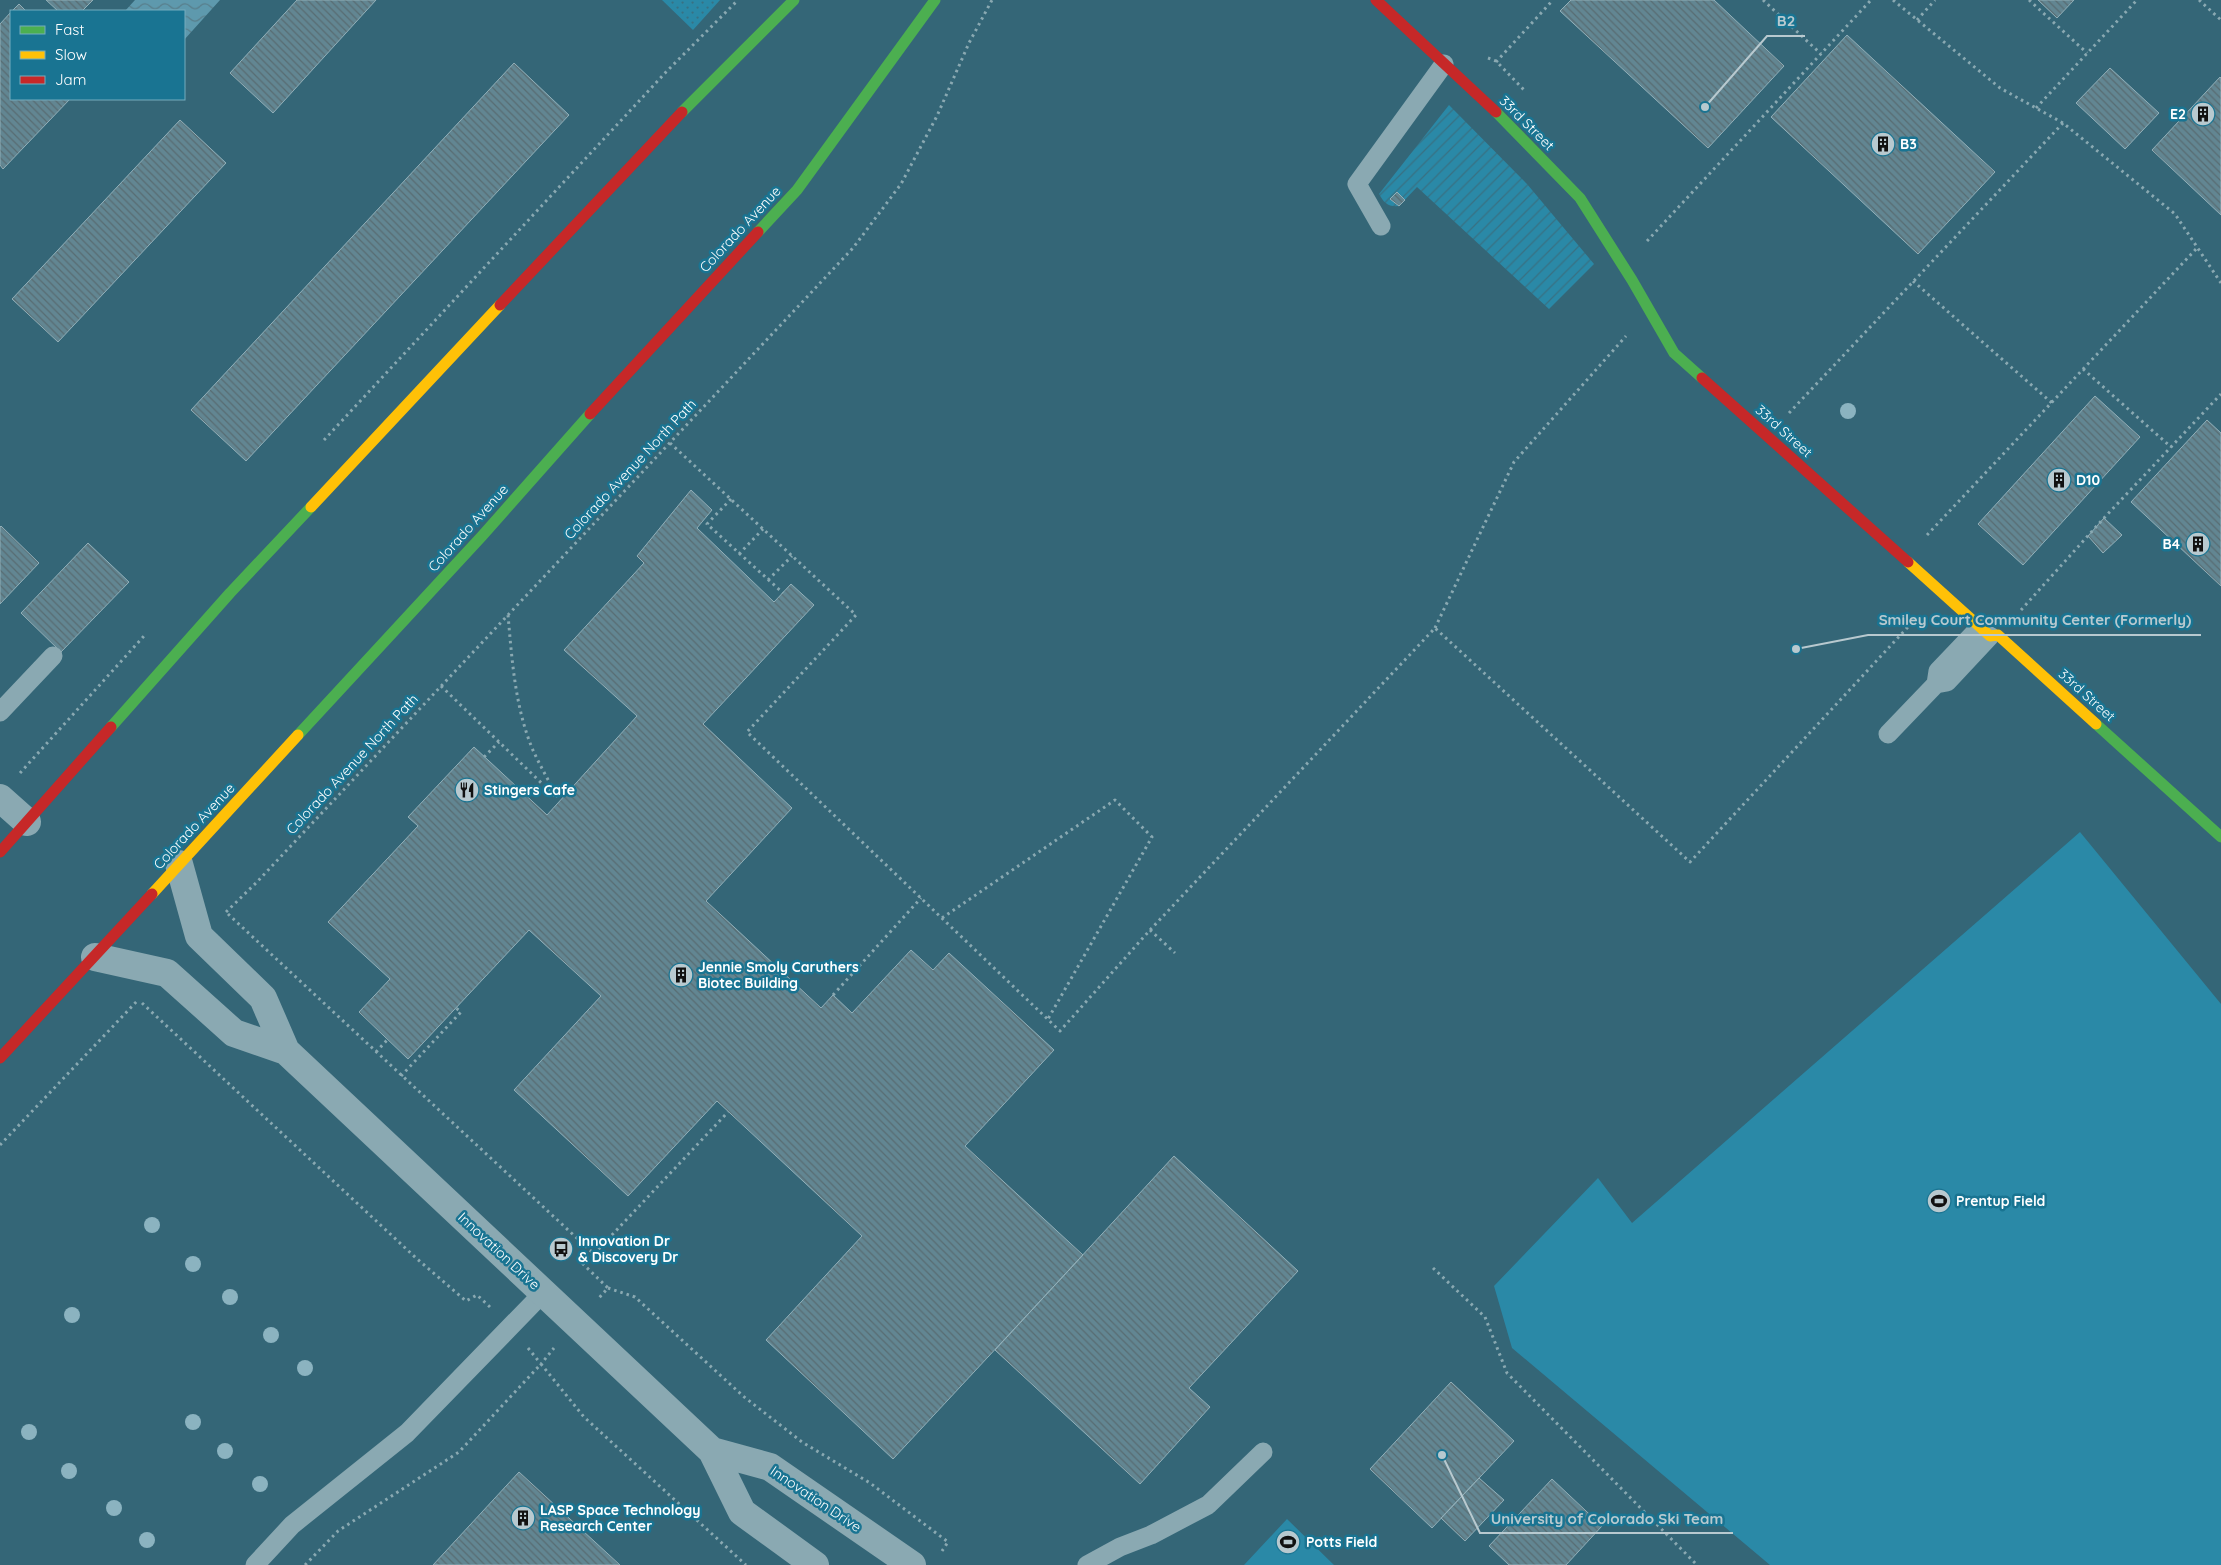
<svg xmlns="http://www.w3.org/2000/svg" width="2221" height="1565" font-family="Quicksand,sans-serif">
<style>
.grass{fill:url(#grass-dots)}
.garden{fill:url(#garden-furrows)}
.pitch{fill:#2a89a7}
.water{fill:url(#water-waves)}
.building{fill:url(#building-back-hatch);stroke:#92afb8}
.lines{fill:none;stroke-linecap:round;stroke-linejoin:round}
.path{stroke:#8aa9b2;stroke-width:3;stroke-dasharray:2.5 4;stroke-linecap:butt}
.lane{stroke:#8aa9b2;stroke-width:19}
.street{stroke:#8aa9b2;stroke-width:28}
.fast{stroke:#4caf50;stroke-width:11}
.slow{stroke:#ffc107;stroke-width:11}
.jam{stroke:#c62828;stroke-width:11}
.tree{fill:#8bb3c0}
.labels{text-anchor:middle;stroke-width:5;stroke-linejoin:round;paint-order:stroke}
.poi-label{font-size:14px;font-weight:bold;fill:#fff;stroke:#197492;text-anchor:start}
.street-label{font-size:14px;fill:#fff;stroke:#197492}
.leader{fill:none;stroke:#b8c9cf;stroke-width:2}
.callout-dot{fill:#b8c9cf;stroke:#197492;stroke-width:2}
.callout-label{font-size:15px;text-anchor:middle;font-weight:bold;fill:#b8c9cf;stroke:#197492;stroke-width:5;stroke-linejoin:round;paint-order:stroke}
</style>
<defs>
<pattern id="grass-dots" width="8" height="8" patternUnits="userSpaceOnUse" patternTransform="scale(1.25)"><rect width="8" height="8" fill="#2a89a7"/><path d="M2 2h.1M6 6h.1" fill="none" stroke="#387183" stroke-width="1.8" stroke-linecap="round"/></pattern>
<pattern id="garden-furrows" width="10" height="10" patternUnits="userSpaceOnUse" patternTransform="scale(1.25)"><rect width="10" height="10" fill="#2a89a7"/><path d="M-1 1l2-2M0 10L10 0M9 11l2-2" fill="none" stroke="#387183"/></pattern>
<pattern id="water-waves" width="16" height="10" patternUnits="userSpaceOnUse" patternTransform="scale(1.25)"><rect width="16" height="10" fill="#5e99ad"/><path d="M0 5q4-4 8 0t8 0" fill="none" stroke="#587e8b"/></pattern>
<pattern id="building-back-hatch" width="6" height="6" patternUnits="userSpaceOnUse" patternTransform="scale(1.25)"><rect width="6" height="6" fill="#628692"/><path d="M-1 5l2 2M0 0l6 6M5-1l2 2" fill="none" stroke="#586c72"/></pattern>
</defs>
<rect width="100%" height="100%" fill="#346677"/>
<path class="grass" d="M662,0H720L693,30Z"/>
<path class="garden" d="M1449,105L1527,184L1594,264L1549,309L1417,187L1399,206C1388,207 1384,203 1379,194Z"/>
<path class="pitch" d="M2080,832L2221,1004V1565H1770L1512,1348L1494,1286L1598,1178L1632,1223Z
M1287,1519L1334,1565H1244Z"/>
<path class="water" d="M135,0H220L184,40V11H125Z"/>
<path class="building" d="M46,0H93L82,11H58Z
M297,0H376L273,113L230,73Z
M1571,0H1714L1784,66L1708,148L1560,11Z
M2038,0H2074L2057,18Z
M19,4L26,11H12Z
M11,12V99H70L3,169L0,165V24Z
M1847,35L1995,172L1918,254L1771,117Z
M514,63L569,115L246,461L191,410Z
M2110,68L2159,113L2125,149L2076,103Z
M2220,77L2221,78V215L2152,150Z
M180,120L226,163L58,342L12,299Z
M1397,192L1405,200L1399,206L1390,199Z
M2095,396L2140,437L2023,565L1978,524Z
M2207,420L2221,433V586L2131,502Z
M691,490L712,510L697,528L774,602L791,584L814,605L703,724L792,808L706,901L821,1008L833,995L852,1013L911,950L933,970L949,953L1054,1050L965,1146L1083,1255L893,1459L766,1340L862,1236L717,1101L628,1196L514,1090L601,996L529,930L408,1059L359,1012L390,979L328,922L418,826L408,817L474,747L547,815L637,716L564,650L644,563L637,556Z
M2104,518L2122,535L2103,553L2088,536Z
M1,526L39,563L0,604V527Z
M88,543L129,582L61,652L21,613Z
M1174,1156L1298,1271L1189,1388L1210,1407L1140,1484L995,1350Z
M1451,1382L1514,1441L1432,1528L1370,1469Z
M519,1472L620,1565H433Z
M1479,1478L1504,1500L1465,1541L1441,1518Z
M1552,1479L1602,1526L1566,1565H1509L1489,1546Z"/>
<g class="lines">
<path class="path" d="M1763,0L1821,54
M1893,0L2000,88L2063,123L2175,214L2221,283
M2029,0L2087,53
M2199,0L2221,20
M1917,20L1935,0
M1488,58L1496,61L1526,92
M1496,62L1553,0
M2036,108L2137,0
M1647,241L1871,0
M1913,281L2052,403
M2083,369L2171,447
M1789,413L2063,123
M324,440L666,72L738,0
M670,443L856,615L747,732L1060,1031L1150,930L1435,628L1690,862L1919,615
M731,499L707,524L783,593
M1927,535L2197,248
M739,554L763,529
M768,580L792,556
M2021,610L2104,518L2221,394
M508,615C512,660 515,706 532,748C540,766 550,783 559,800
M1435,628L1514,462L1626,336
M441,686L557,798
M484,757L499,742
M20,773L144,636
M226,912L256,883L853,248L901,184L937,116L969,43L992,0
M228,914L594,1254L583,1264L608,1288L598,1299
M942,918L1115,800L1152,837L1048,1019
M1150,930L1175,953
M833,995L921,898
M142,1003L416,1258L466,1301L477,1295L490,1307
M376,1052L388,1039
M401,1076L461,1012L456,1008
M0,1145L138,1000
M594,1254L728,1112
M1433,1268L1485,1317L1507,1373L1697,1565
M608,1288L635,1297L743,1396L802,1442L870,1483L948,1542L942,1551
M528,1348L541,1364L554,1348
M305,1565L338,1531L459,1452L541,1364L584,1417L746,1565"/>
<path class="lane" d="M1381,226L1357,184L1444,64
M1936,684L1947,682L1990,636
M0,712L53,656
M1888,734L1936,684L1938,671L1980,627
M255,1565L292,1525L407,1433L544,1292
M1087,1565L1120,1547L1151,1535L1208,1505L1263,1452"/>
<path class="street" d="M0,798L27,822
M179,864L199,936L263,998L286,1051
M95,957L167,973L234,1033L286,1051L712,1451L742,1512L815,1565
M712,1451L770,1467L912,1565"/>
<path class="fast" d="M682,112L794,0
M1496,112L1580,198L1632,280L1674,353L1702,378
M758,232L797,190L935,0
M2096,724L2221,837
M111,727L230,593L311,507
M298,735L482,536L590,414"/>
<path class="slow" d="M311,507L500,305
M1908,562L1990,636L1998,635L2096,724
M152,894L298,735"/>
<path class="jam" d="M1376,0L1496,112
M500,305L682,112
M1702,378L1908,562
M590,414L758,232
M0,852L111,727
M0,1058L152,894"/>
</g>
<g class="tree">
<circle cx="1848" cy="411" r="8"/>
<circle cx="152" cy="1225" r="8"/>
<circle cx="193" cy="1264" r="8"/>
<circle cx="230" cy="1297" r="8"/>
<circle cx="72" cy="1315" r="8"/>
<circle cx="271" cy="1335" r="8"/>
<circle cx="305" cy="1368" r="8"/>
<circle cx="193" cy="1422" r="8"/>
<circle cx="29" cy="1432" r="8"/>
<circle cx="225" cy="1451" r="8"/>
<circle cx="69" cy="1471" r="8"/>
<circle cx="260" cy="1484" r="8"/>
<circle cx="114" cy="1508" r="8"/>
<circle cx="147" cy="1540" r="8"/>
</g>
<defs>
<g id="building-disc" transform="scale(1.25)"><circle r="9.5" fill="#b8c9cf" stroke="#197492"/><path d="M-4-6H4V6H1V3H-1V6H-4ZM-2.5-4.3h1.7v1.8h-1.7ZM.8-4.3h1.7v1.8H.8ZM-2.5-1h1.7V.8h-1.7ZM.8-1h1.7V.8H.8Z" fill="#111"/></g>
<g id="restaurant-disc" transform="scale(1.25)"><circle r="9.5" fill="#b8c9cf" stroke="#197492"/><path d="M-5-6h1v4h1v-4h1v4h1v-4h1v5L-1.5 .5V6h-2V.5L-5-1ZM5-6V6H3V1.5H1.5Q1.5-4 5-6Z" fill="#111"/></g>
<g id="stadium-disc" transform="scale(1.25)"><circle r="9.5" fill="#b8c9cf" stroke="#197492"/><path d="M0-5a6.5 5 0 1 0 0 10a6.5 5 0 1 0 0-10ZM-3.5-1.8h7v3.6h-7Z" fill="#111"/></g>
<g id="bus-disc" transform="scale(1.25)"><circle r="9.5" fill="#b8c9cf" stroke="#197492"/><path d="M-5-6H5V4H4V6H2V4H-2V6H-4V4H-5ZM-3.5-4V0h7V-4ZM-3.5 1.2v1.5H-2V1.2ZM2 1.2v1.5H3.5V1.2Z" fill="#111"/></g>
</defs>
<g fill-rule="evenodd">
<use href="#building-disc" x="2203" y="114"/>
<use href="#building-disc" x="1883" y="144"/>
<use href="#building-disc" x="2059" y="480"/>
<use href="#building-disc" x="2198" y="544"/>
<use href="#restaurant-disc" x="467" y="790"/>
<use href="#building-disc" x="681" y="975"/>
<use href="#stadium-disc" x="1939" y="1201"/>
<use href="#bus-disc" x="561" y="1249"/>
<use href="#building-disc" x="523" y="1518"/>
<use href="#stadium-disc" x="1288" y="1542"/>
</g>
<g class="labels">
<g class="poi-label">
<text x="2186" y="119" text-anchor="end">E2</text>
<text x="1900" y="149">B3</text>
<text x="2076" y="485">D10</text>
<text x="2180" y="549" text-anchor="end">B4</text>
<text x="484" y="795">Stingers Cafe</text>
<text x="698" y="972">Jennie Smoly Caruthers<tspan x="698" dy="16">Biotec Building</tspan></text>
<text x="1956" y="1206">Prentup Field</text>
<text x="578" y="1246">Innovation Dr<tspan x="578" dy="16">&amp; Discovery Dr</tspan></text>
<text x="540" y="1515">LASP Space Technology<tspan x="540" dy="16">Research Center</tspan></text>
<text x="1306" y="1547">Potts Field</text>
</g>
<g class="street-label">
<text transform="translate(1527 123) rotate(45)" y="5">33rd Street</text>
<text transform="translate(740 229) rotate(-47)" y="5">Colorado Avenue</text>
<text transform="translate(1784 431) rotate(42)" y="5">33rd Street</text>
<text transform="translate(630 469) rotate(-47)" y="5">Colorado Avenue North Path</text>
<text transform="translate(468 528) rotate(-48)" y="5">Colorado Avenue</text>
<text transform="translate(2087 695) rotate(42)" y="5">33rd Street</text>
<text transform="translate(352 764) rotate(-47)" y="5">Colorado Avenue North Path</text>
<text transform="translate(194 826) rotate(-47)" y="5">Colorado Avenue</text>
<text transform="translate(499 1251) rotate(43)" y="5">Innovation Drive</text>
<text transform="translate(816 1499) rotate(34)" y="5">Innovation Drive</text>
</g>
</g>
<path class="leader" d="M1705 107L1767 36H1805M1796 649L1868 635H2201M1442 1455L1480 1533H1733"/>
<g class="callout-dot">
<circle cx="1705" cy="107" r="5"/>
<circle cx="1796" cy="649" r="5"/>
<circle cx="1442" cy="1455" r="5"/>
</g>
<g class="callout-label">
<text x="1786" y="26">B2</text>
<text x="2035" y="625">Smiley Court Community Center (Formerly)</text>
<text x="1607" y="1524">University of Colorado Ski Team</text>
</g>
<rect x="10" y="10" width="175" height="90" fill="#197492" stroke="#75acbe"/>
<rect x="20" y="26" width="25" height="8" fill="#4caf50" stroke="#75acbe"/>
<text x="55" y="35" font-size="15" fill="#ffffff">Fast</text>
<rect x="20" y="51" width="25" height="8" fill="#ffc107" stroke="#75acbe"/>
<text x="55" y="60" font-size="15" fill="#ffffff">Slow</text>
<rect x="20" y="76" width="25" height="8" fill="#c62828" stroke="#75acbe"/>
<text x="55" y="85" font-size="15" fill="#ffffff">Jam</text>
</svg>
